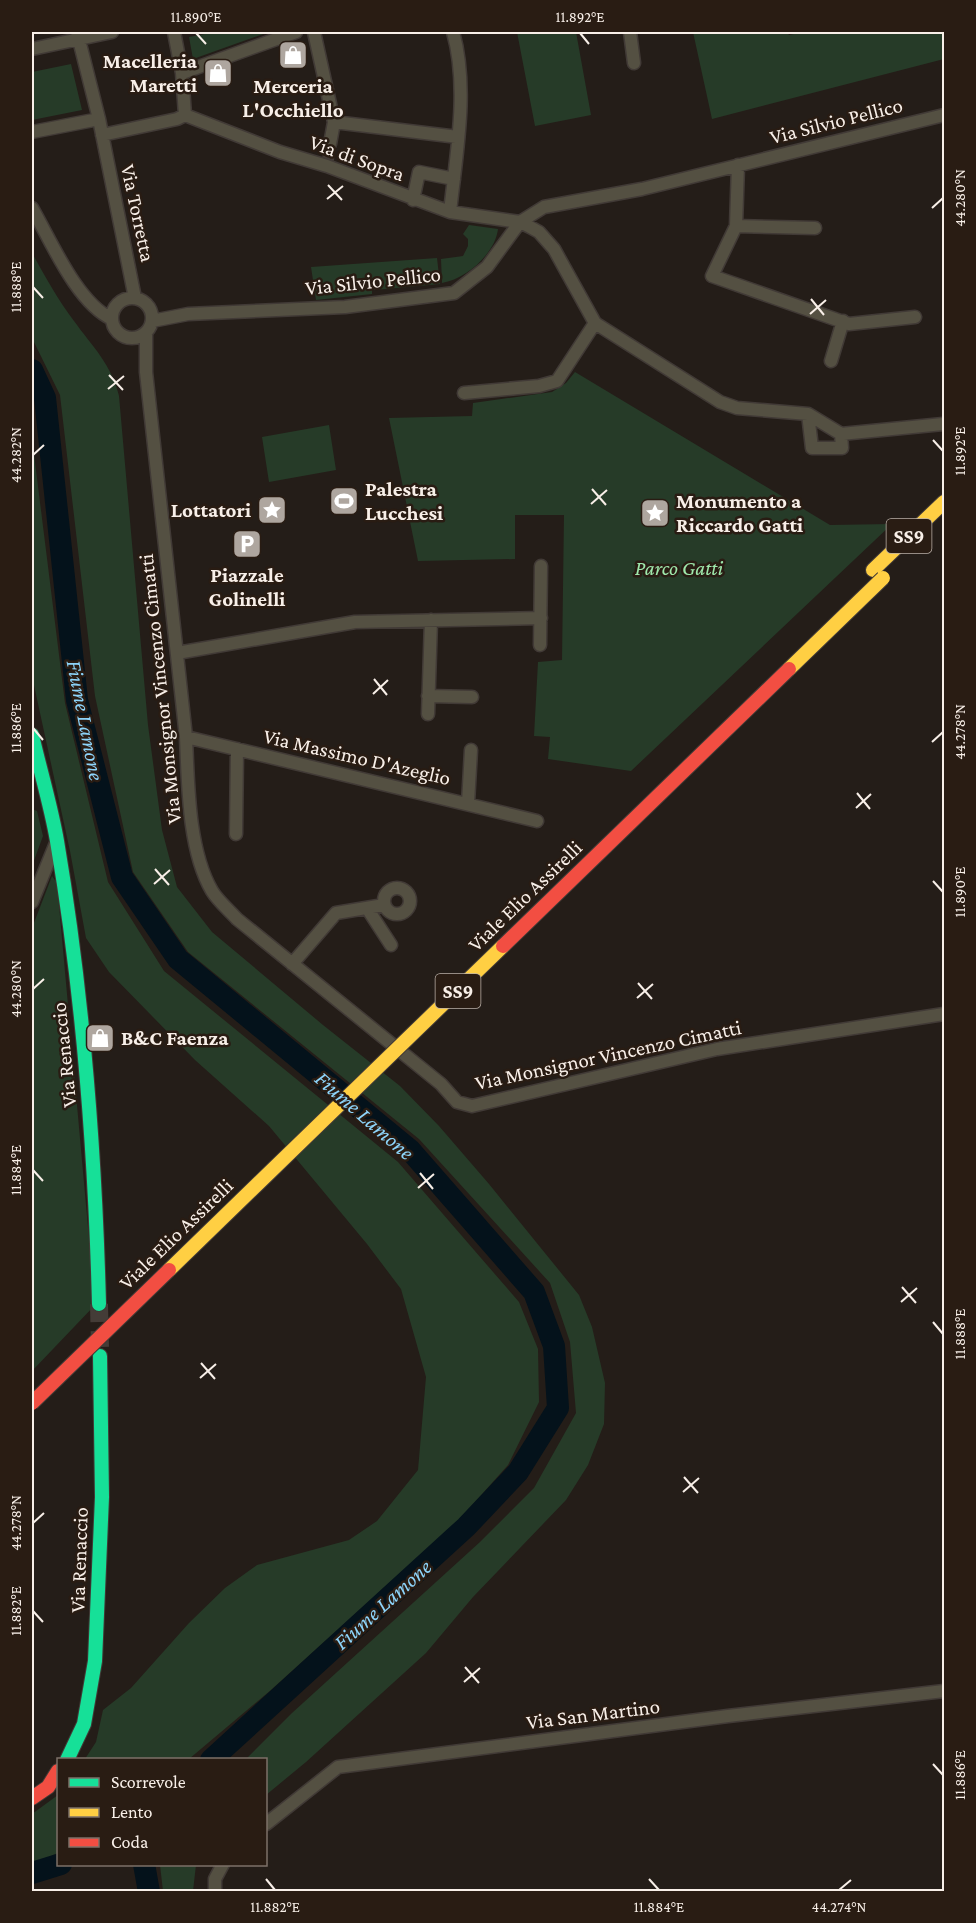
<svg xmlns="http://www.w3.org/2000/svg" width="976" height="1923" font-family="'Crimson Pro',serif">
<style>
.green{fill:#263b28}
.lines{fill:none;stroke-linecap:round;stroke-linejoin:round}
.river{stroke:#04121b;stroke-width:22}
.street-tunnel{stroke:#443c37;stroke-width:12;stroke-dasharray:12 6;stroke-linecap:butt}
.secondary-tunnel{stroke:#443c37;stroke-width:18;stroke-dasharray:18 9;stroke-linecap:butt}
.street-casing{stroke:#413a36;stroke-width:15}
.fast-casing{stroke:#413a36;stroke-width:16}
.slow-casing{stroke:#413a36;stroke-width:16}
.jam-casing{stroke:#413a36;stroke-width:16}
.street{stroke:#545042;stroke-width:12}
.fast{stroke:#16e098;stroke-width:14}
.slow{stroke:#ffcf43;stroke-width:14}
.jam{stroke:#f24e42;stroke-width:14}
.slow-bridge-casing{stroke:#413a36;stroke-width:16;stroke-linecap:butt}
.jam-bridge-casing{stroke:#413a36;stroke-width:16;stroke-linecap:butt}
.slow-bridge{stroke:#ffcf43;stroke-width:14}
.jam-bridge{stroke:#f24e42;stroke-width:14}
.ticks{fill:none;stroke:#f8efe8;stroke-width:2}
.labels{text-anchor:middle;stroke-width:5;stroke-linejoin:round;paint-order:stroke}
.shield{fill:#291c13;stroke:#bab0a8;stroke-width:1.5}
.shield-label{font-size:20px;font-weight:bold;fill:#f8efe8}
.poi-label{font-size:21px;font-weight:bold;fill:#f8efe8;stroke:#291c13;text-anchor:start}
.street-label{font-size:21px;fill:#f8efe8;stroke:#291c13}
.park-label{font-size:21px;font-style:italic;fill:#9fe9ac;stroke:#291c13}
.water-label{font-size:22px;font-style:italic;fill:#8dd4fa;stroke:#291c13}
.neatline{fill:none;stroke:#f8efe8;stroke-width:2}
.ticks-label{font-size:15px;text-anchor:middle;fill:#f8efe8}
</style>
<rect width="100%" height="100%" fill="#241d18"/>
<path class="green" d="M215,32H269L193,59L189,37Z
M517,32H576L591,115L535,126Z
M693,32H787L789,35L803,32H942L944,59L712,119Z
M71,64L82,110L32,120V72Z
M469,225L498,229C495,254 466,279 442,283L441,259L463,256L468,246V239L463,234Z
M32,253C45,276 58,300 74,321C92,346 112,365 119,396L148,725L162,830L177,887L212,932L323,1025L400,1086L439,1126L489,1184L579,1295L592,1327L605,1383L604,1424L588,1465L566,1500L473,1597L426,1653L306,1762L266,1795V1760L246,1759L292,1713L480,1542L534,1488L576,1413L570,1342L550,1283L419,1139L188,952L133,872L95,696L60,395L32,338Z
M437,258L440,284L374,290L372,277V294L316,300L311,267Z
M575,372L830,525L892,524L631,771L548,759L550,737L534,736L538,662L562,660L564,515H515V559L418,561L389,418L472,416L473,403L552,392L566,383Z
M329,425L336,470L269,482L262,437Z
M32,438L65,703L108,882L164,971L398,1162L519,1302L538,1349L539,1402L508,1465L458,1521L271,1690L189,1759H85L96,1742L103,1710L131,1688L189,1623L225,1588L257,1565L349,1540L377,1521L418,1470L426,1377L401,1289L367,1244L269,1126L195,1060L109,972L86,938L70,851L32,676Z
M32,809L37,811L43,836L32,866Z
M52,876L57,883L95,1305L32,1371V928Z
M58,1795V1853L39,1861L32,1862V1814Z
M160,1865H196L193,1891H163Z"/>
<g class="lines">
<path class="river" d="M32,370L45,398L77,700L122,877L178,959L410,1150L534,1292L554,1346L558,1408L518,1472L466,1527L211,1760
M144,1864L149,1892
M32,1873L61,1864"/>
<path class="street-tunnel" d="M328,160L330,144"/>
<path class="secondary-tunnel" d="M99,1304L100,1347"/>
<g class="street-casing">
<path id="street" d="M77,32L99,119L135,298
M174,32L182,73L185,115
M314,32L334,122L330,144
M630,32L634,63
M32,49L112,32
M182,73L296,32
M185,115L280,152L327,166L450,212L520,222L530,227L539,232L554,249L595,323L720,402L737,408L808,414L841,434L842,448H812L808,414
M334,122L458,137
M32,132L99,119
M102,135L177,119L185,115
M738,165L736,226L712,276L849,324L915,317
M413,200L419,172L454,179
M32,208C51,241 77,303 112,319
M450,212C456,155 469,88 453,32
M736,226L815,228
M112 318a20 20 0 1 1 40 0a20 20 0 1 1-40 0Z
M152,321L188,314L345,307L454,293L487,267L520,222L544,207L642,189L944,115
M146,333V372L186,737C188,783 188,850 212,891C218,901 229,910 237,919L441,1084L457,1102L472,1106L717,1049L944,1014
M831,361L843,321
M464,393L539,386L557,381L595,323
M841,434L943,424
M540,645L541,566
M177,653L355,622L541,618
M428,696L472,697
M428,714L431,620
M186,737L537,821
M468,803L471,750
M236,834L237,749
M384 901a13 13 0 1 1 26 0a13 13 0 1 1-26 0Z
M32,902L56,843
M367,908L391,945
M292,964L336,913L384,905
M266,1824L338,1767L728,1716L944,1691
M215,1892V1879L223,1864"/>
</g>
<g class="fast-casing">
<path id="fast" d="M32,735C40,770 51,806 57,841C83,994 95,1149 99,1304
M67,1760L84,1724L95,1661L102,1497L100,1356"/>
</g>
<g class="slow-casing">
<path id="slow" d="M873,570L944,502"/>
</g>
<g class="jam-casing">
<path id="jam" d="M32,1798L48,1787L58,1771"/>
</g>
<use href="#street" class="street"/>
<use href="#fast" class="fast"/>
<use href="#slow" class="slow"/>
<use href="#jam" class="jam"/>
<g class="slow-bridge-casing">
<path id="slow-bridge" d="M789,669L883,578
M169,1270L503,946"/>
</g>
<g class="jam-bridge-casing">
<path id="jam-bridge" d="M503,946L789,669
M32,1403L169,1270"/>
</g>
<use href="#slow-bridge" class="slow-bridge"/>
<use href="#jam-bridge" class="jam-bridge"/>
</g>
<path class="ticks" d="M196,33L206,44M580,33L589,44M328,185L342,200M327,199L343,186M932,208L943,198M33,287L43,298M811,299L824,315M810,314L826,300M109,375L123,390M108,389L124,376M933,440L943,451M33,455L44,445M592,489L606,505M591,504L607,490M374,679L387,695M373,694L388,680M33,728L43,740M932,742L943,732M857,793L870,809M856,808L871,794M155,869L169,885M933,881L943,892M154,884L170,870M638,983L652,999M33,989L44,979M637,998L653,984M33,1170L43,1181M420,1173L433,1189M418,1188L434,1174M902,1287L916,1303M901,1302L917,1288M933,1322L943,1334M201,1363L215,1379M200,1378L216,1364M684,1477L698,1493M683,1492L699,1478M33,1523L44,1513M33,1611L43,1622M465,1667L479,1683M464,1682L480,1668M933,1764L943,1775M266,1879L275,1890M649,1879L659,1890M839,1890L851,1880"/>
<defs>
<g id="shop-square" transform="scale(1.5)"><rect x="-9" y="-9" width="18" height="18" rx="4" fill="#aea69f" stroke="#291c13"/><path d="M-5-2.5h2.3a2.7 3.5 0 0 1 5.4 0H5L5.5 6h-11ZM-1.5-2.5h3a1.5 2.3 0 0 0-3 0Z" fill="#fff"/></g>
<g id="stadium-square" transform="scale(1.5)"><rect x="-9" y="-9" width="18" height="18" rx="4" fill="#aea69f" stroke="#291c13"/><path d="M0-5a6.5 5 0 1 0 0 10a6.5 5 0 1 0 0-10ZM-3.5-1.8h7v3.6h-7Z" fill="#fff"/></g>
<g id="sight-square" transform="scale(1.5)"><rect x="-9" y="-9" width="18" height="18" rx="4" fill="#aea69f" stroke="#291c13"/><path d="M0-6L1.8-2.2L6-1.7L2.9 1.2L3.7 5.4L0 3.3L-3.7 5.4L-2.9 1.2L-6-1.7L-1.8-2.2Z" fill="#fff"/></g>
<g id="parking-square" transform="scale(1.5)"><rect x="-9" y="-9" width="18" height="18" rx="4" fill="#aea69f" stroke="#291c13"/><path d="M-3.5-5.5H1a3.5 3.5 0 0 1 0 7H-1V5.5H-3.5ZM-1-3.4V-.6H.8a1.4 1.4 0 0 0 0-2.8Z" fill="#fff"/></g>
</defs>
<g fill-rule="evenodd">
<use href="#shop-square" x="293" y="55"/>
<use href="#shop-square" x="218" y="73"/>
<use href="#stadium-square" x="344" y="501"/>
<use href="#sight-square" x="272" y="510"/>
<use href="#sight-square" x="655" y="513"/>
<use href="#parking-square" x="247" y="544"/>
<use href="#shop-square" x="100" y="1038"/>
</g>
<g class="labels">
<g class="shield">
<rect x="886.5" y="519" width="45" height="34" rx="4.5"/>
<rect x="435.5" y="974" width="45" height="34" rx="4.5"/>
</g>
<g class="shield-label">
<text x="909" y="543">SS9</text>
<text x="458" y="998">SS9</text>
</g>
<g class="poi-label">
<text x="197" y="68" text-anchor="end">Macelleria<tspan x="197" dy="24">Maretti</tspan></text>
<text x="293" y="93" text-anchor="middle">Merceria<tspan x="293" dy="24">L'Occhiello</tspan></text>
<text x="365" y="496">Palestra<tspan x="365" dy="24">Lucchesi</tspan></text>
<text x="676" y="508">Monumento a<tspan x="676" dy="24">Riccardo Gatti</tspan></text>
<text x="251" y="517" text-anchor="end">Lottatori</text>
<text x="247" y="582" text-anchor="middle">Piazzale<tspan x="247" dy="24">Golinelli</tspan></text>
<text x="121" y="1045">B&amp;C Faenza</text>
</g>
<g class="street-label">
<text transform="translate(836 121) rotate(-14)" y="7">Via Silvio Pellico</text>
<text transform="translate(357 158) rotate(20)" y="7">Via di Sopra</text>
<text transform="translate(138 213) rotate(78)" y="7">Via Torretta</text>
<text transform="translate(373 281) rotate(-6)" y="7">Via Silvio Pellico</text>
<text transform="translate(160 689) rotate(-96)" y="7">Via Monsignor Vincenzo Cimatti</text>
<text transform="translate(357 757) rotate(13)" y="7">Via Massimo D'Azeglio</text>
<text transform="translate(525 896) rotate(-44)" y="7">Viale Elio Assirelli</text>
<text transform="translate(64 1055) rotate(-96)" y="7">Via Renaccio</text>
<text transform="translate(608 1055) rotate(-12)" y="7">Via Monsignor Vincenzo Cimatti</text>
<text transform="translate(176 1234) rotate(-44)" y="7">Viale Elio Assirelli</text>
<text transform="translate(79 1560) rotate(-88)" y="7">Via Renaccio</text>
<text transform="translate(593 1714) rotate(-7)" y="7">Via San Martino</text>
</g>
<g class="park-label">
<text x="679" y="575">Parco Gatti</text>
</g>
<g class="water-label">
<text transform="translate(86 720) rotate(79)" y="8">Fiume Lamone</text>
<text transform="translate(365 1115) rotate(41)" y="8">Fiume Lamone</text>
<text transform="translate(382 1604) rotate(-42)" y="8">Fiume Lamone</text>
</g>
</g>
<rect width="976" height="1923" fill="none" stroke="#291c13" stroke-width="66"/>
<rect x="57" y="1758" width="210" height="108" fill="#291c13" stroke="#7c7068" stroke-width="1.5"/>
<rect x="69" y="1778" width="30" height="9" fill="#16e098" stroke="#7c7068" stroke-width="1.5"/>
<text x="111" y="1788" font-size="18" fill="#f8efe8">Scorrevole</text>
<rect x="69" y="1808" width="30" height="9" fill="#ffcf43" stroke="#7c7068" stroke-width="1.5"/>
<text x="111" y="1818" font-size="18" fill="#f8efe8">Lento</text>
<rect x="69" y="1838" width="30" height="9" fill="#f24e42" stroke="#7c7068" stroke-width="1.5"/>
<text x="111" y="1848" font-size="18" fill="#f8efe8">Coda</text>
<rect x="33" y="33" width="910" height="1857" class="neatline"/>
<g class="ticks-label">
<text x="196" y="22">11.890°E</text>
<text x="580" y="22">11.892°E</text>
<text transform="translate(960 198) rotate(-90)" y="5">44.280°N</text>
<text transform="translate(16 287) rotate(-90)" y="5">11.888°E</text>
<text transform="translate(960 451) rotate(-90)" y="5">11.892°E</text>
<text transform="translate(16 455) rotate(-90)" y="5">44.282°N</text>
<text transform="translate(16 728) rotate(-90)" y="5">11.886°E</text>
<text transform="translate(960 732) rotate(-90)" y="5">44.278°N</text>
<text transform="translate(960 892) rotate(-90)" y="5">11.890°E</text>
<text transform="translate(16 989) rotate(-90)" y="5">44.280°N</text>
<text transform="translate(16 1170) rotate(-90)" y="5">11.884°E</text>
<text transform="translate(960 1334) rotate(-90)" y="5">11.888°E</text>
<text transform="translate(16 1523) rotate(-90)" y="5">44.278°N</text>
<text transform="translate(16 1611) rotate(-90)" y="5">11.882°E</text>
<text transform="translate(960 1775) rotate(-90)" y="5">11.886°E</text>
<text x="275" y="1912">11.882°E</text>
<text x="659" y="1912">11.884°E</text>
<text x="839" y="1912">44.274°N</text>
</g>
</svg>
